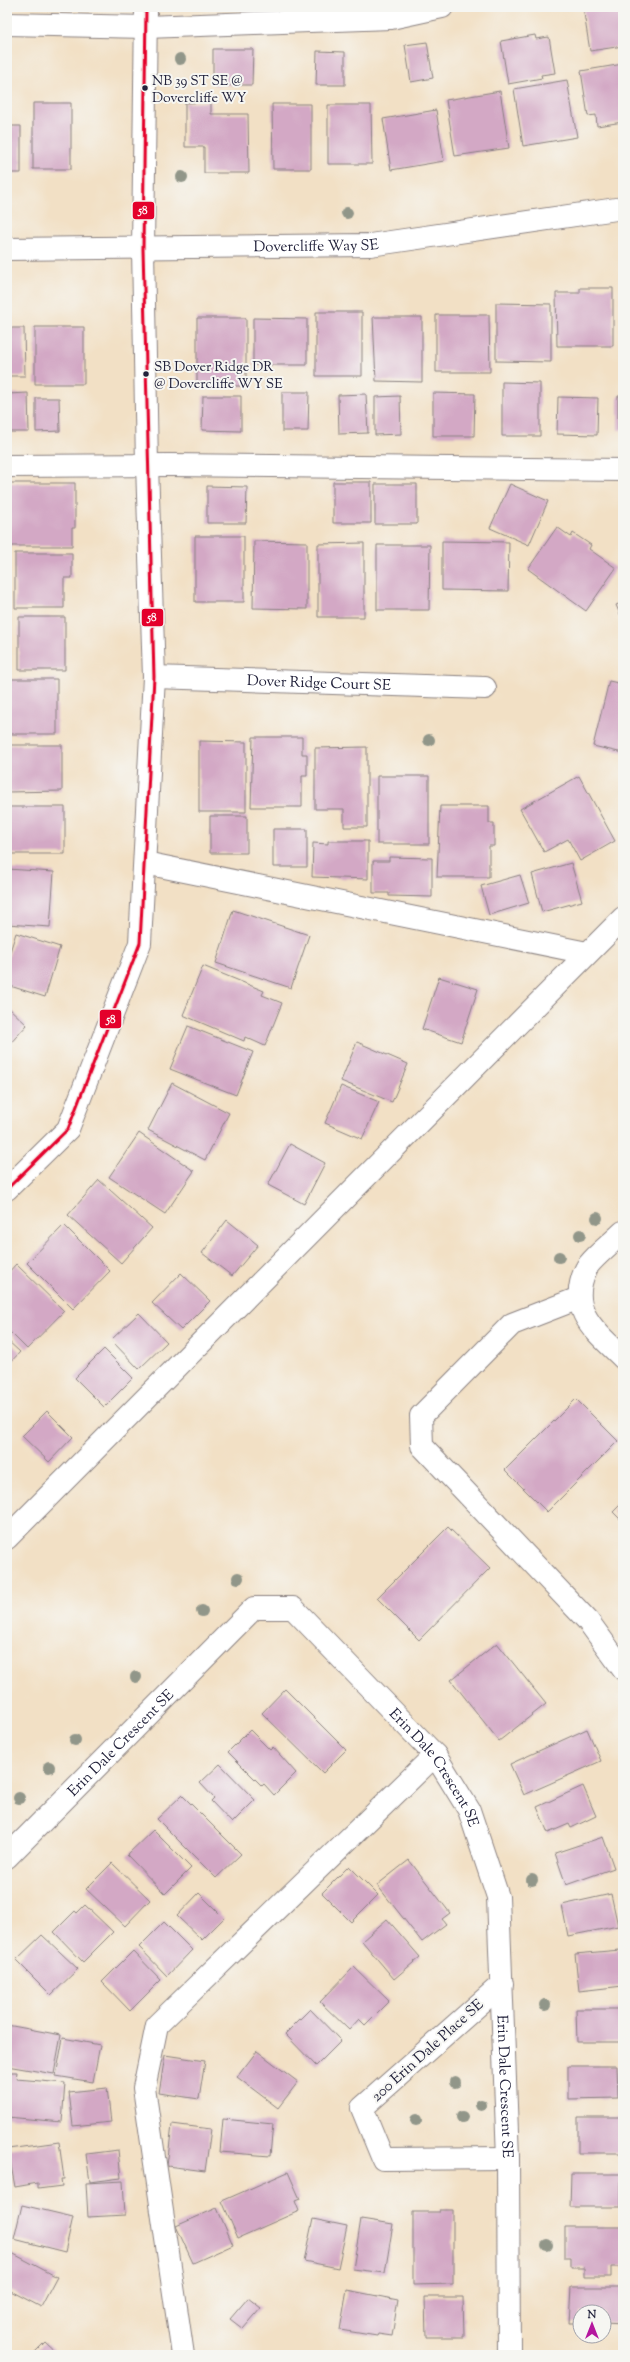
<svg xmlns="http://www.w3.org/2000/svg" width="630" height="2362" font-family="'Sorts Mill Goudy',serif">
<style>
.building{fill:#d3a8c5}
.lines{fill:none;stroke-linecap:round;stroke-linejoin:round}
.minor-casing{stroke:#8a8180;stroke-width:24}
.minor{stroke:#fff;stroke-width:22}
.bus-1-casing{stroke:#f6f6f2;stroke-width:6}
.bus-1{stroke:#e4002b;stroke-width:3}
.tree{fill:#919689}
.bus-dot{fill:#22223b;stroke:#f6f6f2;stroke-width:1.5}
.labels{text-anchor:middle;stroke-width:4;stroke-linejoin:round;paint-order:stroke}
.bus-label{font-size:14px;fill:#22223b;stroke:#f6f6f2;text-anchor:start}
.street-label{font-size:15px;fill:#22223b;stroke:#f6f6f2}
.line-badge{stroke:#f6f6f2;stroke-width:1.5}
.badge-label{font-size:11px;text-anchor:middle;font-weight:bold;fill:#fff}
</style>
<rect width="100%" height="100%" fill="#f6f6f2"/>
<filter id="ink" filterUnits="userSpaceOnUse"><feTurbulence type="fractalNoise" baseFrequency=".025" numOctaves="2"/><feDisplacementMap in="SourceGraphic" scale="8" xChannelSelector="R" yChannelSelector="G"/><feConvolveMatrix kernelMatrix="1 2 1 2 8 2 1 2 1" color-interpolation-filters="sRGB"/></filter>
<filter id="wash" filterUnits="userSpaceOnUse"><feTurbulence type="fractalNoise" baseFrequency=".012" numOctaves="4" result="noise"/><feDisplacementMap in="SourceGraphic" scale="16" xChannelSelector="R" yChannelSelector="G"/><feGaussianBlur stdDeviation="0.9" result="paint"/><feColorMatrix in="noise" values="0 0 0 0 0 0 0 0 0 0 0 0 0 0 0 0 0 1.4 0 .05"/><feComposite in="paint" operator="in"/></filter>
<g filter="url(#wash)">
<rect width="100%" height="100%" fill="#f2e0c5"/>
<g id="blocks">
<path class="building" d="M583,7H623V46L590,51Z
M535,35L536,39L549,37L555,73L541,75L542,78L508,84L501,41Z
M427,42L433,78L411,82L405,45Z
M213,49H253L252,85H213Z
M317,51L345,52V85H316Z
M623,64V122L597,126L596,115L588,116L581,71Z
M567,80L577,137L523,146L514,89Z
M500,91L509,148L455,156L446,100Z
M211,102V114H248L249,173H204V147H185V103Z
M33,103H71V169H33Z
M272,104H311V169H273Z
M328,105H371L372,164H328Z
M436,110L444,161L391,170L383,119Z
M7,126H21V173H7Z
M580,288H613V346H557L556,293H580Z
M496,303L551,304V362L496,361Z
M316,312H362V376H316Z
M436,315H489L490,372H436Z
M373,317H422V382L376,381Z
M197,318H246V386H197Z
M253,318L307,319V365H253Z
M35,327H84V384H35Z
M7,328H24L25,376H7Z
M502,382L540,383V436H502Z
M282,392H309L308,431H282Z
M28,393L29,432H7V394Z
M433,393L475,394L474,436H433Z
M366,394L368,433L339,434L338,395Z
M203,396H241V431L202,430Z
M400,396L401,434L375,435V397Z
M618,396H623V430H618Z
M558,397L598,398L597,435L557,434Z
M36,398H59L60,431L36,432Z
M333,482H371V523H333Z
M10,483H75V528H72V546H9Z
M375,484H417V524H375Z
M510,484L548,501L529,545L490,528Z
M207,486L247,487L246,523H207Z
M557,527L571,537L573,533L591,545L589,549L616,568L586,611L528,569Z
M195,536H244V602H195Z
M254,541L307,542V609L253,608Z
M442,541L509,542L508,591L442,590Z
M364,543V617H318V544Z
M377,545H430L429,610H377Z
M15,553H72V578H64V608H15Z
M623,602V621L616,605Z
M19,617H65V670H19Z
M7,679H57V734H7Z
M609,681L623,684V753L593,746Z
M253,737H302V754H307V776H302V807H251Z
M199,741L246,742V812H199Z
M7,745H62V791L7,792Z
M367,747V827H344V809H315V748Z
M377,776H429V844H377Z
M579,776L615,841L580,861L568,839L544,852L520,809Z
M440,806H489V823H494V846H489V877H437Z
M7,807H65V854H7Z
M210,816H247V853H210Z
M273,829H307V867H273Z
M328,841H368V879L312,877L313,843L328,844Z
M389,857L432,858V897L389,896V893H373V861H389Z
M571,863L582,901L542,912L532,874Z
M7,869L54,872L50,927L7,924Z
M520,875L529,903L489,915L481,886Z
M233,910L309,935L291,988L216,963Z
M16,933L60,947L45,997L7,985V961Z
M203,966L264,991L262,995L282,1003L265,1046L245,1037L244,1041L183,1015Z
M439,977L478,989L461,1042L422,1029Z
M7,1006L27,1025L7,1047Z
M188,1026L253,1052L236,1095L170,1069Z
M357,1042L408,1064L392,1102L341,1081Z
M172,1083L229,1113L205,1160L148,1130Z
M341,1086L379,1102L362,1139L325,1123Z
M139,1133L194,1171L165,1214L109,1177Z
M290,1144L325,1163L304,1204L268,1185Z
M99,1180L152,1228L121,1263L68,1215Z
M227,1220L258,1245L232,1276L202,1253Z
M64,1225L110,1271L73,1309L27,1263Z
M16,1264L64,1311L27,1349L7,1329V1274Z
M181,1273L210,1301L181,1330L152,1303Z
M139,1313L167,1342L139,1369L111,1340Z
M7,1340L20,1352L7,1366Z
M104,1349L133,1378L104,1407L75,1378Z
M576,1399L618,1441L547,1512L505,1470Z
M47,1411L73,1437L49,1462L22,1436Z
M623,1502V1522L613,1512Z
M448,1527L490,1568L419,1640L377,1598Z
M497,1643L546,1704L499,1741L451,1680Z
M285,1689L346,1750L323,1773L262,1713Z
M587,1729L601,1761L524,1795L510,1764Z
M250,1730L270,1750L273,1747L296,1773L274,1795L264,1784L262,1786L228,1752Z
M220,1764L255,1800L232,1823L211,1801L214,1798L200,1783Z
M583,1786L596,1816L571,1828L569,1824L548,1833L537,1807Z
M182,1795L241,1854L216,1878L157,1819Z
M153,1830L191,1868L165,1894L127,1855Z
M603,1837L614,1868L566,1885L555,1853Z
M409,1860L450,1913L442,1919L446,1924L422,1942L377,1885Z
M112,1863L150,1900L125,1926L86,1889Z
M349,1866L378,1895L351,1922L322,1893Z
M199,1893L224,1918L202,1940L177,1916Z
M611,1894L618,1926L568,1936L562,1905Z
M85,1905L113,1932L83,1962L54,1932L75,1911L77,1913Z
M387,1919L420,1957L394,1979L362,1941Z
M164,1922L192,1950L167,1976L139,1947Z
M42,1935L78,1969L51,1995L16,1960Z
M620,1950L623,1986L579,1991L575,1954Z
M133,1951L161,1980L130,2011L102,1982Z
M354,1967L389,2001L365,2025L359,2019L349,2030L320,2002Z
M310,2009L341,2041L316,2066L285,2034Z
M576,2009H623V2042H577Z
M7,2025L61,2035L54,2074L7,2066Z
M63,2038L100,2045L93,2082L56,2076Z
M257,2051L298,2082L278,2108L237,2077Z
M165,2055L205,2061L199,2099L159,2093Z
M568,2066H617L618,2098L568,2099Z
M7,2072H17L16,2079L65,2083L62,2122L7,2117Z
M107,2088L111,2122L73,2126L69,2092Z
M578,2117H622V2153H578Z
M223,2119L273,2124L270,2156L220,2152Z
M172,2124L211,2129L205,2171L167,2166Z
M59,2142L64,2179H61L62,2186L38,2189V2183L15,2187L8,2149Z
M118,2150L121,2178L90,2182L86,2154Z
M288,2172L300,2199L295,2201L299,2211L238,2238L222,2201Z
M571,2174H621V2207H570Z
M123,2181L125,2215L88,2217L86,2183Z
M22,2205L73,2217L65,2252L14,2239Z
M217,2208L233,2245L193,2263L176,2226Z
M439,2210H453V2284L413,2285V2212H439Z
M313,2219L347,2226L338,2268L304,2261Z
M361,2219L393,2224L385,2273L353,2269Z
M565,2227H623V2267H611V2277H584V2268H571V2258H565Z
M12,2253L57,2277L41,2307L7,2289V2263Z
M571,2287H623V2324L604,2323V2312H580V2323H569Z
M347,2290L398,2300L392,2336L378,2334L377,2336L340,2330Z
M425,2297H463L464,2337H426Z
M248,2298L261,2308L243,2329L230,2319Z
M45,2342L59,2355H32Z"/>
</g>
</g>
<g filter="url(#ink)">
<use href="#blocks" fill-opacity="0" stroke="#8a8180" stroke-width="1"/>
<g class="lines">
<g class="minor-casing">
<g id="minor">
<path d="M7,24L146,27L391,18L442,7"/>
<path id="s1" d="M7,249L370,245L623,208"/>
<path d="M7,466L170,465L623,470"/>
<path id="s2" d="M154,677L485,688"/>
<path d="M145,863L587,953"/>
<path d="M7,1189L68,1129L140,943L154,677L147,465L143,249L146,7"/>
<path d="M623,1232C615,1240 590,1260 586,1269C566,1311 597,1332 623,1358"/>
<path d="M579,1298L512,1324L421,1416L422,1446L588,1621L623,1669"/>
<path d="M7,1538L623,918"/>
<path id="s3" d="M7,1857L254,1608H293L435,1755L469,1810L498,1897L508,2158L509,2355"/>
<path d="M502,1984L362,2108L383,2159L508,2158"/>
<path d="M183,2355L144,2088L157,2025L435,1755"/>
</g>
</g>
<use href="#minor" class="minor"/>
<g class="bus-1-casing">
<path id="bus-1" d="M7,1189L68,1129L140,943L154,677L143,249L146,7"/>
</g>
<use href="#bus-1" class="bus-1"/>
</g>
<g class="tree">
<circle cx="180" cy="59" r="6"/>
<circle cx="182" cy="177" r="6"/>
<circle cx="347" cy="213" r="6"/>
<circle cx="429" cy="740" r="6"/>
<circle cx="597" cy="1218" r="6"/>
<circle cx="580" cy="1235" r="6"/>
<circle cx="559" cy="1257" r="6"/>
<circle cx="238" cy="1578" r="6"/>
<circle cx="202" cy="1611" r="6"/>
<circle cx="136" cy="1677" r="6"/>
<circle cx="75" cy="1740" r="6"/>
<circle cx="49" cy="1767" r="6"/>
<circle cx="19" cy="1798" r="6"/>
<circle cx="532" cy="1880" r="6"/>
<circle cx="545" cy="2005" r="6"/>
<circle cx="455" cy="2082" r="6"/>
<circle cx="481" cy="2105" r="6"/>
<circle cx="462" cy="2117" r="6"/>
<circle cx="416" cy="2120" r="6"/>
<circle cx="547" cy="2245" r="6"/>
</g>
</g>
<g class="bus-dot">
<circle cx="145" cy="88" r="3.5"/>
<circle cx="146" cy="374" r="3.5"/>
</g>
<g class="labels">
<g class="bus-label">
<text x="152" y="85">NB 39 ST SE @<tspan x="152" dy="17">Dovercliffe WY</tspan></text>
<text x="154" y="371">SB Dover Ridge DR<tspan x="154" dy="17">@ Dovercliffe WY SE</tspan></text>
</g>
<g class="street-label">
<text dy="5" stroke="none"><textPath href="#s1" startOffset="309">Dovercliffe Way SE</textPath></text>
<text dy="5" stroke="none"><textPath href="#s2" startOffset="165">Dover Ridge Court SE</textPath></text>
<text dy="5" stroke="none"><textPath href="#s3" startOffset="161">Erin Dale Crescent SE</textPath></text>
<text dy="5" stroke="none"><textPath href="#s3" startOffset="604">Erin Dale Crescent SE</textPath></text>
<text transform="translate(427 2050) rotate(-42)" y="5">200 Erin Dale Place SE</text>
<text dy="5" stroke="none"><textPath href="#s3" startOffset="940">Erin Dale Crescent SE</textPath></text>
</g>
</g>
<g class="line-badge">
<rect x="132" y="201" width="23" height="19" rx="4" fill="#e4002b"/>
<rect x="141" y="608" width="23" height="19" rx="4" fill="#e4002b"/>
<rect x="99" y="1009" width="23" height="20" rx="4" fill="#e4002b"/>
</g>
<g class="badge-label">
<text x="143" y="214">58</text>
<text x="152" y="621">58</text>
<text x="111" y="1023">58</text>
</g>
<rect width="630" height="2362" fill="none" stroke="#f6f6f2" stroke-width="24"/>
<g transform="translate(592 2324)"><circle r="19" fill="#f6f6f2" stroke="#a1a1a9"/>
<path d="M0-3L7 15L0 10L-7 15Z" fill="#b5179e"/>
<text y="-6" font-size="11" font-weight="bold" text-anchor="middle" fill="#22223b">N</text>
</g>
</svg>
